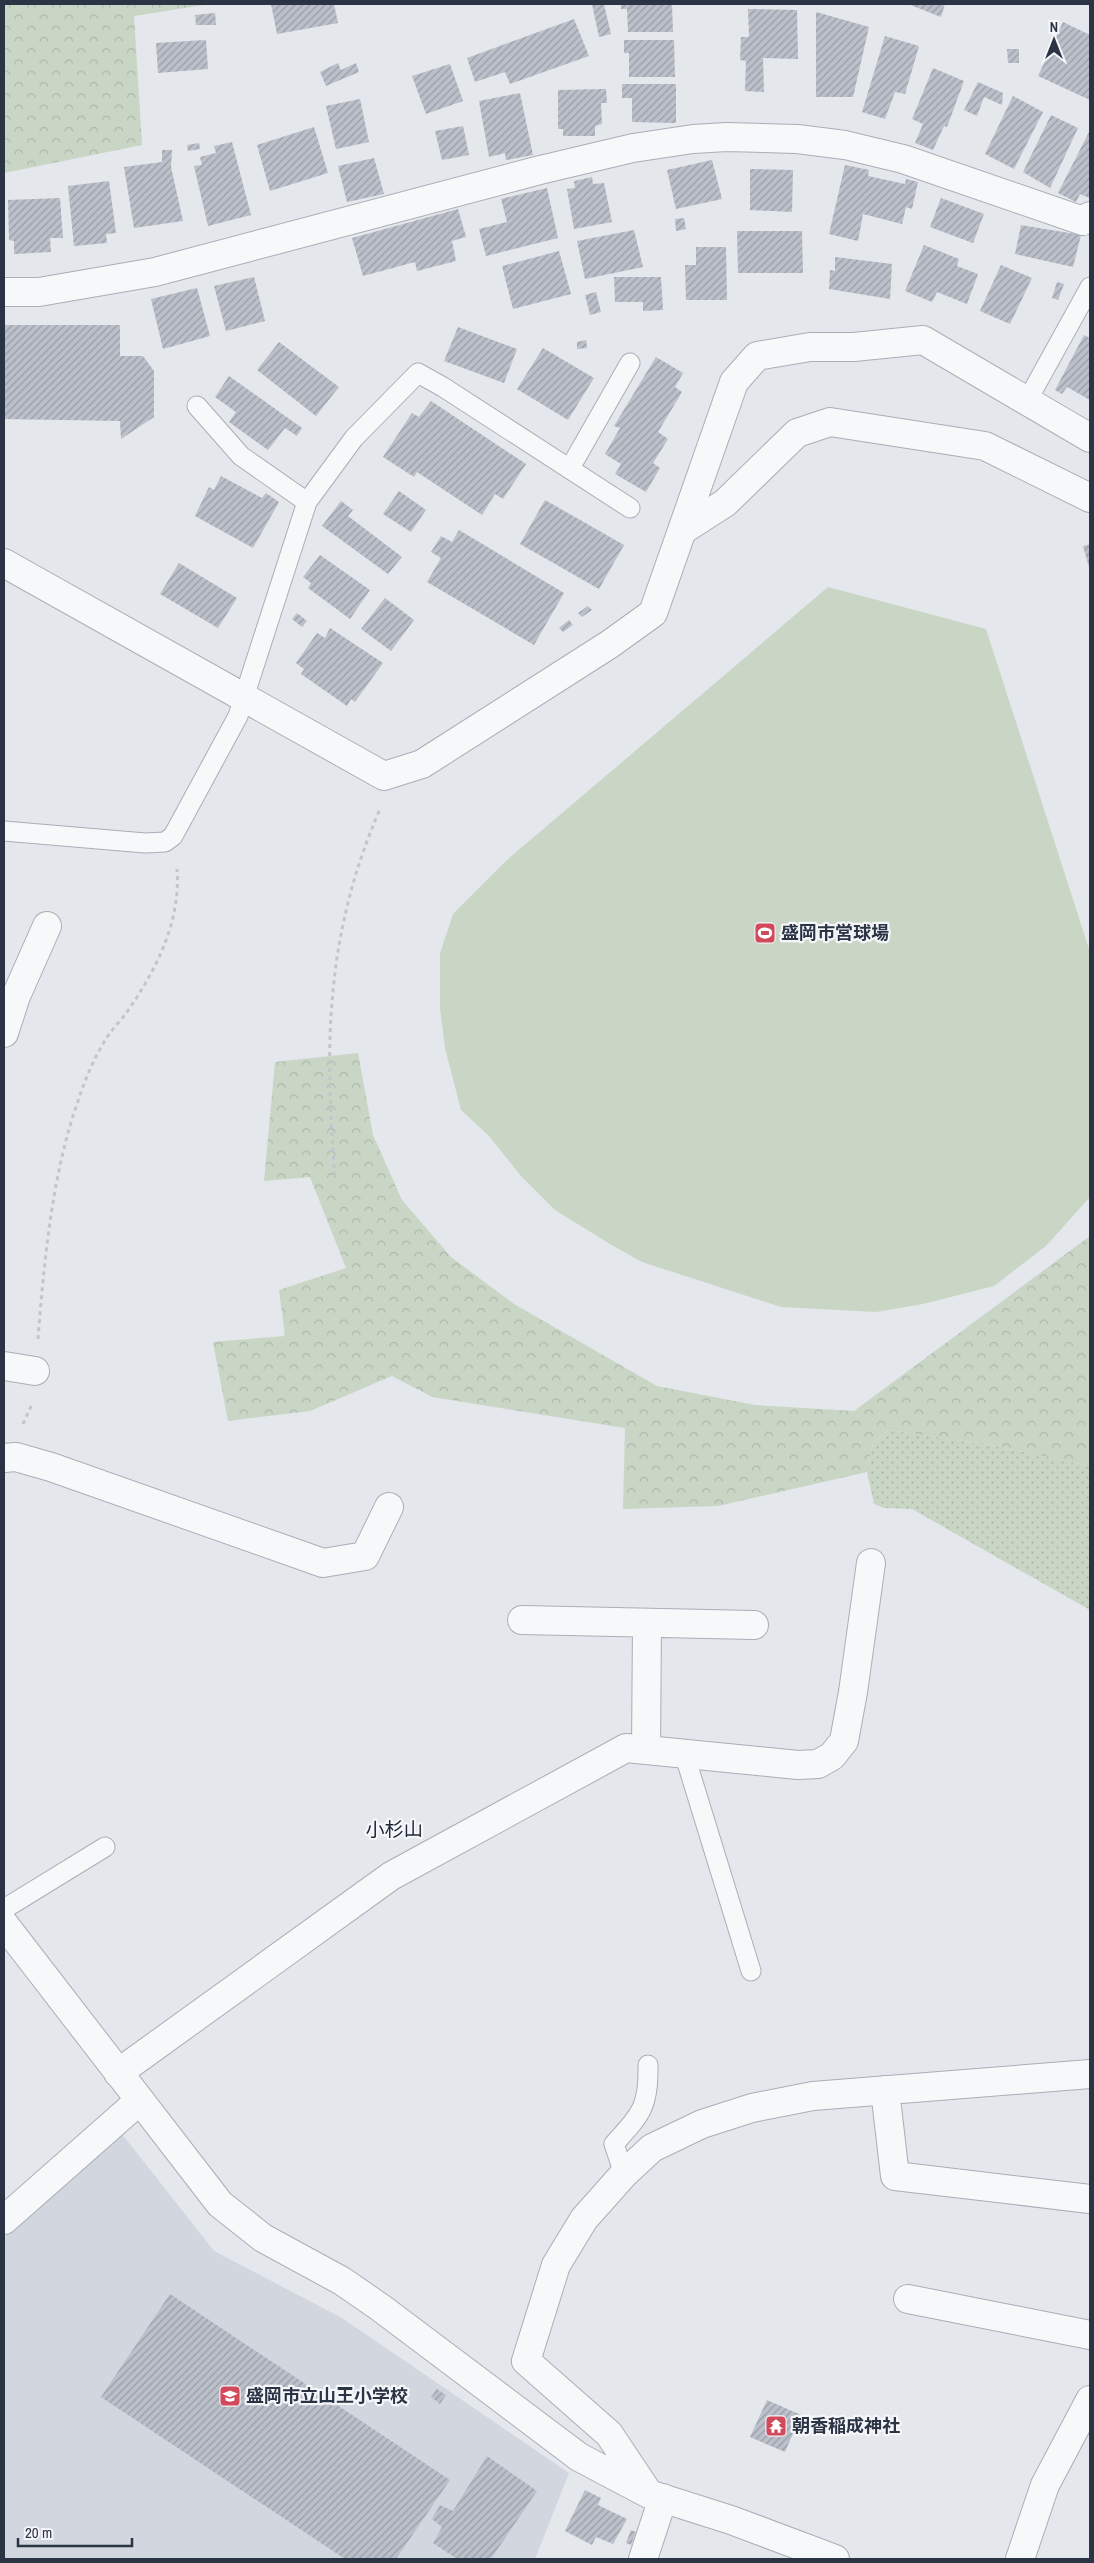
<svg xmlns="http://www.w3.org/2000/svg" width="1094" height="2563" font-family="'Archivo Narrow','Noto Sans JP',sans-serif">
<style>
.built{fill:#d2d6de}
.grass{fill:url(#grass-dots)}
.forest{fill:url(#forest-crowns)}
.pitch{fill:#c9d6c5}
.building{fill:url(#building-hatch)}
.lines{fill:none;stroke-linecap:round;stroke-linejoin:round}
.lane-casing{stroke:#a9aeb7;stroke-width:21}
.street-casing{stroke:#a9aeb7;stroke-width:30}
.path{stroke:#c2c5cb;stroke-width:3;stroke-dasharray:4 4;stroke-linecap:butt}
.lane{stroke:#f7f8fa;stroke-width:19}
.street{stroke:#f7f8fa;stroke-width:28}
.labels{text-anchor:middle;stroke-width:4.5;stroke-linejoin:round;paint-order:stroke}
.poi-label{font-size:18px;font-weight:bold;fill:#2b3445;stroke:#f4f6f9;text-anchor:start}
.neighbourhood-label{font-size:19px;fill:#1d2536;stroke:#f4f6f9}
</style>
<defs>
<pattern id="grass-dots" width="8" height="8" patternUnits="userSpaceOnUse" patternTransform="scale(1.25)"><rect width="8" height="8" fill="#c9d6c5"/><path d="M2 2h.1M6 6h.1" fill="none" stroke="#adb8ab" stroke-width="1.8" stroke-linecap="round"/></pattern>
<pattern id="forest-crowns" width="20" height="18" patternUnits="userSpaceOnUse" patternTransform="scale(1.25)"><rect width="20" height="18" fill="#c9d6c5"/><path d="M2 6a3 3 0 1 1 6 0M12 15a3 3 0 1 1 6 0" fill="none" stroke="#adb8ab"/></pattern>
<pattern id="building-hatch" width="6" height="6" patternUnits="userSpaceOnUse" patternTransform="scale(1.25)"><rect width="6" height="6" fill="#bbc0ca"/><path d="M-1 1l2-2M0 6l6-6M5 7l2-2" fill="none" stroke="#989da6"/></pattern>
</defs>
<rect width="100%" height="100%" fill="#e4e7ec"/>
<path class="built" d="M122,2134L214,2251L342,2318L569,2473L535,2559H4V2237Z"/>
<path class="grass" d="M889,1430L996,1446L1090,1466V1610L912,1509L884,1508L874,1504L867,1472L873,1443Z"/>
<path class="forest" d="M4,4H210L134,16L142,145L4,173Z
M358,1053L373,1135L402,1200L451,1257L514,1304L657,1386L755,1405L854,1411L1090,1236V1466L996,1446L889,1430L873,1443L867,1472L718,1506L623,1509L625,1428L432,1397L392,1376L310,1411L228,1421L213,1342L285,1336L279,1290L346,1268L310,1177L264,1181L275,1062Z"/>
<path class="pitch" d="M828,587L986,629L1090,952V1197L1046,1246L994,1286L923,1304L876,1312L781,1307L642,1262L610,1244L555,1210L521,1176L489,1136L461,1110L445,1048L440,1008V953L453,914L508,859Z"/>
<path class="building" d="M271,4H334L338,23L277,34Z
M592,4H604L611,34L599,37Z
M621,4H672L673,32H628L627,9H621Z
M908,4H945L941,17Z
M748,9L797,10L798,59L763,58L764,92L745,91L746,61L740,60L741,37H749Z
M816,12L869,27L853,97H816Z
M215,13L216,25H196L195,15Z
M574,19L589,56L510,84L505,72L475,82L467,58Z
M1063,22L1090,35V100L1038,76Z
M885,36L919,46L905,94L895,92L885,119L862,112Z
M206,40L208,69L158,73L156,43Z
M624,40H674L675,77H629V53H624Z
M1007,49H1019V63H1008Z
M338,63L341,70L356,63L359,72L326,86L320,72Z
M450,64L463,101L426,114L412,76Z
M933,68L964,81L947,127L944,126L933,150L915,143L923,124L912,119Z
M978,82L1003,93L1002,105L984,97L977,116L964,110Z
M622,84H676V123L632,122V98H622Z
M606,89L607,103H601L602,124L595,126V136H563V129H558V90Z
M520,93L533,155L506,160L505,153L489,157L479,101Z
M1013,96L1043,112L1014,169L985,154Z
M360,99L369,142L336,149L326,106Z
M1051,115L1078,128L1050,188L1023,172Z
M463,126L469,155L442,160L435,131Z
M314,127L328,173L270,191L257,145Z
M1089,132L1090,196L1089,198L1080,194L1076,202L1058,193Z
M232,142L251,215L208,226L194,166L202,165L200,157L216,153L214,146Z
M199,143L200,149L188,151L187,145Z
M162,150H172L171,167L183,221L134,228L124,167L162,162Z
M374,158L384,194L347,202L338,166Z
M712,160L722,199L676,209L667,170Z
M845,165L869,170L868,176L905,184L906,179L918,182L912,209L906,207L902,224L863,214L858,241L829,234Z
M750,169L793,170L792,212L750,210Z
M592,177L593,184L604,183L612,222L574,229L567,189L575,188L574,181Z
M109,181L116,233L106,234L107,243L74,246L68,186Z
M547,188L558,238L486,256L479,229L507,222L501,199Z
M60,198L63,238H50L51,252L14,254V241L9,240L8,200Z
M941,198L984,214L973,243L930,227Z
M458,209L466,237L452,241L456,261L417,271L415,262L363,276L352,238Z
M684,218L686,229L676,231L675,219Z
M1021,225L1081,235L1073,267L1015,254Z
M634,230L643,267L585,279L577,241Z
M737,231H802L803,273H738Z
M924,245L959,259L957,266L978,274L967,304L937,292L932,302L905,291Z
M696,247H726L727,300H686L685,265H696Z
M559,251L571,294L513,309L502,266Z
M835,257L892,264L890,299L829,289L830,270L835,271Z
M1001,265L1032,278L1010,324L980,311Z
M254,277L265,321L226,331L214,286Z
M614,277H661L663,310L643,311V302H615Z
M1057,282L1064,284L1058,300L1052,298Z
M197,288L210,336L163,349L151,299Z
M596,292L601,312L590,315L585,295Z
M4,325H120V356H143L154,371V417L121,439L120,421L4,419Z
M458,327L517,349L504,383L444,361Z
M1084,335L1090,338V400L1067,387L1062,394L1055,390Z
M586,340L587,348L577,349V342Z
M279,342L339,387L316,416L257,370Z
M543,348L594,378L568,420L517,389Z
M656,357L683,373L675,387L682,392L658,432L668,439L653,463L660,468L646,492L615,474L621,464L605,454L620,428L614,426Z
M229,376L302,428L297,436L285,428L268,450L229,422L236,412L215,397Z
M431,401L526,464L503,499L495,494L482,515L417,472L414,477L383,457L412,413L419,417Z
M221,476L262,498L266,493L279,502L253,548L195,516L209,487L214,490Z
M399,491L426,510L411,532L383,514Z
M545,500L624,545L599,589L520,544Z
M341,501L353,510L348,516L402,557L388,574L322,526Z
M459,530L564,593L534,645L427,582L441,558L431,552L441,536L452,542Z
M1090,544V571L1083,546Z
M320,555L370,590L350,619L308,588L311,583L303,577Z
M179,563L237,598L218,628L160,594Z
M385,598L414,620L391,651L361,629Z
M588,606L592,610L582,617L578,613Z
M297,613L307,621L302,627L292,619Z
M569,620L573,625L563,632L559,628Z
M330,628L383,663L355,702L351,699L347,706L301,674L304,669L296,663L317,633L325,638Z
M170,2294L450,2480L396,2559H345L101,2397Z
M437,2389L446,2395L440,2404L431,2397Z
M767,2400L801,2415L785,2452L750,2437Z
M487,2456L537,2491L491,2559H457L433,2543L442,2527L432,2519L440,2505L453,2511Z
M585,2490L601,2498L598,2505L627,2519L613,2544L596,2537L592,2545L565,2531Z
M631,2530L636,2532L631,2545L626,2543Z"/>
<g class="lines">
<g class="lane-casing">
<path id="lane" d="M1027,401L1090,287
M197,406L241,456L307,502
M570,468L630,363
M4,831L145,843L165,842L173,836L238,716L307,502L354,438L418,373L443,387L630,508
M684,1753L751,1971
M4,1909L105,1847
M624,2174L614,2144C641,2114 649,2107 648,2065"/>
</g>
<g class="street-casing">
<path id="street" d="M4,292H39L155,272L540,170L633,148L693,139L727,137L797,139L845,145L903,159L1083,221L1090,216
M683,530L725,503L797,433L830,422L985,446L1090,498
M4,563L384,776L422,764L610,644L653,613L734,382L757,356L810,347H854L923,340L1090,438
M4,1033L16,996L47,926
M4,1366L35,1371
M4,1458L16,1457L51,1467L323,1563L365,1556L389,1507
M522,1620L754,1625
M646,1750L647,1623
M4,1924L220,2204L263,2238L342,2281L381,2308L579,2457L649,2494L731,2520L835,2559
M118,2073L391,1876L626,1748L798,1765L818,1764L832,1756L844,1741L853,1692L871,1563
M885,2090L895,2176L1090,2199
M4,2220L139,2101
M908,2299L1090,2335
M647,2491L609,2434L526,2361L556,2265L584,2219L624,2174L652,2148L702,2124L752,2108L813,2096L1090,2074
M643,2559L663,2498
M1020,2559L1045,2485L1090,2400"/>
</g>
<path class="path" d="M335,1176C324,1044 326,933 380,809
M38,1339C44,1262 52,1174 78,1101C86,1077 96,1053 110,1033C115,1026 122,1019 127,1012C156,970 181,922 177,869
M23,1424L32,1404"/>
<use href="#lane" class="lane"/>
<use href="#street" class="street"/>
</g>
<defs>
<g id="stadium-square" transform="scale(1.125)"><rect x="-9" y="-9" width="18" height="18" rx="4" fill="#d1495b" stroke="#f4f6f9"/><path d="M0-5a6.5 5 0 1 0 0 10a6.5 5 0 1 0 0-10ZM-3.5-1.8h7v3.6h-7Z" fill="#fff"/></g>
<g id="school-square" transform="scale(1.125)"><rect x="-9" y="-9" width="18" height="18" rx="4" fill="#d1495b" stroke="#f4f6f9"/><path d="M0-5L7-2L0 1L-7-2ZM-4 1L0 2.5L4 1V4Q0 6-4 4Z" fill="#fff"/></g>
<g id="temple-square" transform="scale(1.125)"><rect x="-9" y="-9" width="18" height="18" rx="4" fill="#d1495b" stroke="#f4f6f9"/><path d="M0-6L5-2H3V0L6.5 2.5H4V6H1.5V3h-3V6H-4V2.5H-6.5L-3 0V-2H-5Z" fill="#fff"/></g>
</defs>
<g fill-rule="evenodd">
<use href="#stadium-square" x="765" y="933"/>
<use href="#school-square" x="230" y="2396"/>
<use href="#temple-square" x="776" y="2426"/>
</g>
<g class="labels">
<g class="poi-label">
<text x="781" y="939">盛岡市営球場</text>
<text x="246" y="2402">盛岡市立山王小学校</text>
<text x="792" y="2432">朝香稲成神社</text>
</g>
<g class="neighbourhood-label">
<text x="394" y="1836">小杉山</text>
</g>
</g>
<rect width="1094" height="2563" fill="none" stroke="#2b3445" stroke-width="10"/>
<g transform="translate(1054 40)" stroke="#f4f6f9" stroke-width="4" paint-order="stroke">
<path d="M0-4L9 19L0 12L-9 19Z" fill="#2b3445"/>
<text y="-8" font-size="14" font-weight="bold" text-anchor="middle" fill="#2b3445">N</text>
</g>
<path d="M18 2538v8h114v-8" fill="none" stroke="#2b3445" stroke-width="2.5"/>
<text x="25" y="2538" font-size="15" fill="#2b3445" stroke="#f4f6f9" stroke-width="4" paint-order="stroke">20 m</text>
</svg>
